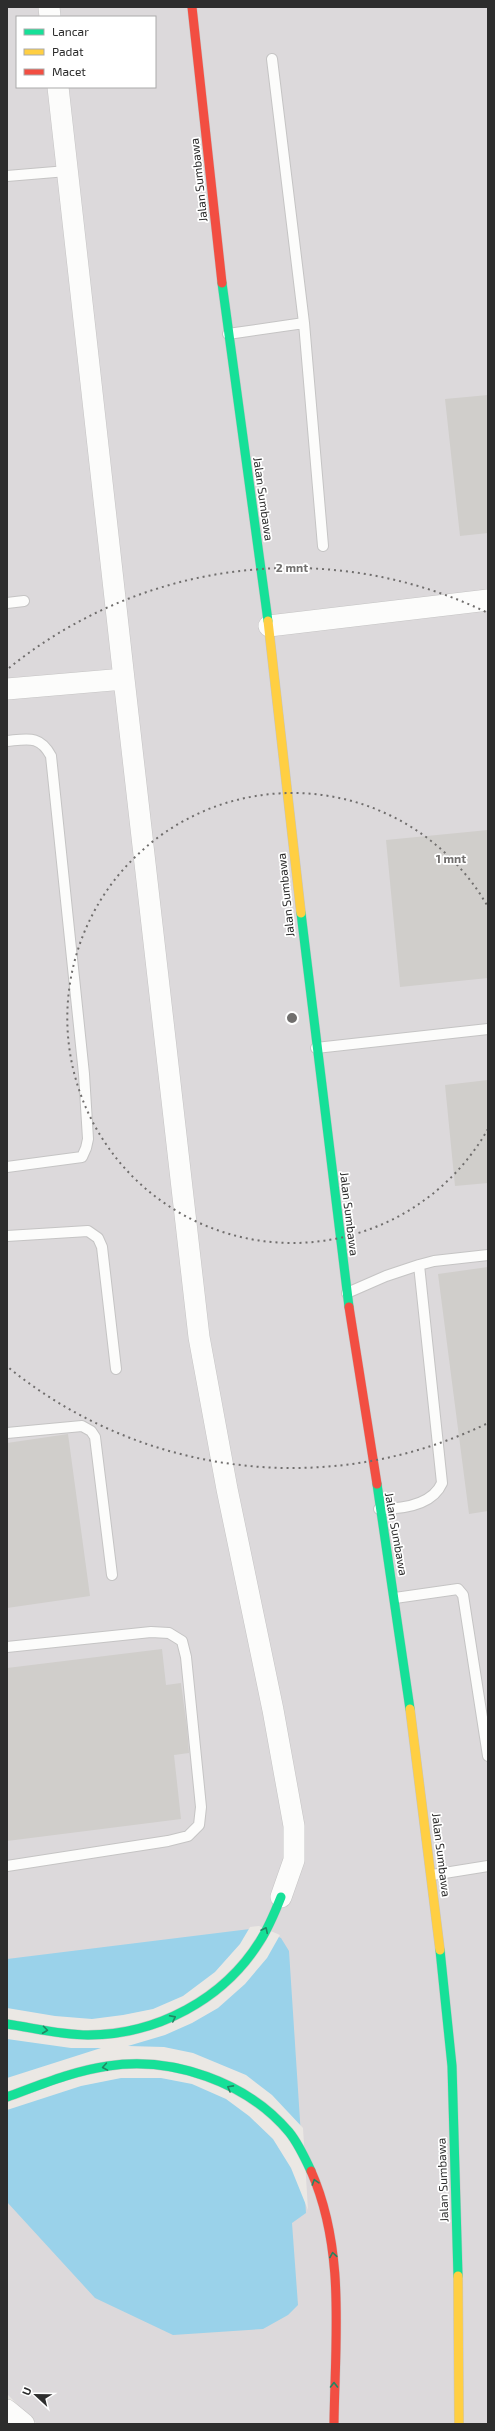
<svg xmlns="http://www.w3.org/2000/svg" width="495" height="2431" font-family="'Exo 2',sans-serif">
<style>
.industrial{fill:#dcd9db;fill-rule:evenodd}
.water{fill:#9ad2ea}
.pier{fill:#ebe8e4}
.building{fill:#d0cecb}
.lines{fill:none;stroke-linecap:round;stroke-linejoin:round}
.lane-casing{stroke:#c5c4c4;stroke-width:12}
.street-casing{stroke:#c5c4c4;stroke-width:22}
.fast-casing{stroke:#c5c4c4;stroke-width:10}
.slow-casing{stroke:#c5c4c4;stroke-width:10}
.jam-casing{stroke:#c5c4c4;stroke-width:10}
.lane{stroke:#fcfcfb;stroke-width:10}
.street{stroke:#fcfcfb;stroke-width:21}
.fast{stroke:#16e098;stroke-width:9}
.slow{stroke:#ffcf43;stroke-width:9}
.jam{stroke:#f24e42;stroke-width:9}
.oneway{stroke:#228662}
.ring{fill:none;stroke:#706e6d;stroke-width:2;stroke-dasharray:2 4}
.labels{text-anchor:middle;stroke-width:3.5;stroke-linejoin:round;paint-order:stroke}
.street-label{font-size:12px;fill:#2d2d2d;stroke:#fff}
.centre{fill:#706e6d;stroke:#fff;stroke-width:2}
.ring-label{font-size:12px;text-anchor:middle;font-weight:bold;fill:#706e6d;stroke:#fff;stroke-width:3.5;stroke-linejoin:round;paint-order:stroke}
</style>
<rect width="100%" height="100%" fill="#ebe8e4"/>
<path class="industrial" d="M7,7H488V2424H37L7,2394ZM17,17H155V87H17Z"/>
<path class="water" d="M258,1928L281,1938L289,1951L306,2213L292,2223L298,2305L288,2315L263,2329L173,2335L95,2298L7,2202V1959Z"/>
<path class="pier" d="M259,1926L280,1935L267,1958L245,1984L218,2008L192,2023L165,2035L128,2046L164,2047L193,2053L246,2075L272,2095L303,2128L308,2210L291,2168L273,2139L249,2116L226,2099L192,2084L161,2078H121L81,2086L7,2110V2078L101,2048H71L7,2039V2008L55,2016L92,2019L123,2015L153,2009L183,1996L215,1972L240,1944L250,1927Z"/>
<path class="building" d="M488,395V533L460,536L445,399Z
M488,830V978L400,987L386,840Z
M488,1080V1183L455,1186L445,1085Z
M488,1267V1511L469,1514L438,1274Z
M68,1434L90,1596L7,1608V1443Z
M162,1649L166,1685L181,1683L187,1728L189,1753L174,1755L181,1819L7,1841V1668Z"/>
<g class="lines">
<g class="lane-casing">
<path id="lane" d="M7,176L67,171
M304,323L323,546
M228,334L304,323L272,59
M7,603L24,601
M7,741C28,739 40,735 51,756L84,1074L88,1139L86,1148L82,1157L7,1167
M316,1048L488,1029
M7,1236L88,1231L98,1238L102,1247L116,1369
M347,1293L386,1276L419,1265
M7,1433L82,1426L91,1431L95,1437L112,1575
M379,1509C401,1509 432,1506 442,1483L419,1265L434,1261L488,1255
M395,1598L458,1589L463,1595L488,1756
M7,1647L151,1632L169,1633L182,1641L186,1657L201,1807L199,1825L188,1836L168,1841L7,1866
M432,1875L488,1866"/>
</g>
<g class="street-casing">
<path id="street" d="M49,7L50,17
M269,626L488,600
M124,679L199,1337L227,1489L273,1710L294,1826V1860L281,1897
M7,689L124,679L58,87
M7,2410L24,2424"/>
</g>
<g class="fast-casing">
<path id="fast" d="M222,283L268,621
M301,913L349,1307
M377,1484L410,1709
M440,1950L452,2066L458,2276
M7,2024C34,2028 61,2035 88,2035C157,2035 224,1999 260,1941C269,1927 275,1912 281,1897
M7,2097C40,2085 73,2071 108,2066C172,2056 247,2082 289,2132C298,2143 305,2158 311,2171"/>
</g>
<g class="slow-casing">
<path id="slow" d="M268,621L301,913
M410,1709L440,1950
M458,2276L459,2424"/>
</g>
<g class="jam-casing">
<path id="jam" d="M192,7L222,283
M349,1307L377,1484
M311,2171C346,2250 335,2340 334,2424"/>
</g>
<use href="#lane" class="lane"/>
<use href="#street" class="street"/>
<use href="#fast" class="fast"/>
<use href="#slow" class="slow"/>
<use href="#jam" class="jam"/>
</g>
<defs><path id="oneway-chevron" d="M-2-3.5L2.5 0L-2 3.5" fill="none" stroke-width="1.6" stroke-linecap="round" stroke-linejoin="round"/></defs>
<g class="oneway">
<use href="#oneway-chevron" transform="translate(265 1930) rotate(-64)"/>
<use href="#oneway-chevron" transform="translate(173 2018) rotate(-27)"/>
<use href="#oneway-chevron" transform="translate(45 2030) rotate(7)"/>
<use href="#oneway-chevron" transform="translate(105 2067) rotate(170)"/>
<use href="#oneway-chevron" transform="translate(230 2088) rotate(-151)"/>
<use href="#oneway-chevron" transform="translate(315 2182) rotate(-108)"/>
<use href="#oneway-chevron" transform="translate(333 2255) rotate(-99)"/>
<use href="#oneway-chevron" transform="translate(334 2385) rotate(-90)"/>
</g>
<g class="ring">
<path d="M488 1129A225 225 0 1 1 488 907"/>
<path d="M486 1424A450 450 0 0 1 9 1368M9 668A450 450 0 0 1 486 612"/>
</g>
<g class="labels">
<g class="street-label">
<text transform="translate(199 180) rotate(-96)" y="4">Jalan Sumbawa</text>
<text transform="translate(263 499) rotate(82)" y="4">Jalan Sumbawa</text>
<text transform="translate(286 895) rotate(-96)" y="4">Jalan Sumbawa</text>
<text transform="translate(349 1214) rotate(83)" y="4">Jalan Sumbawa</text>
<text transform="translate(396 1534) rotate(80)" y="4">Jalan Sumbawa</text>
<text transform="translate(441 1855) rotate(83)" y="4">Jalan Sumbawa</text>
<text transform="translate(443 2180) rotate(-92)" y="4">Jalan Sumbawa</text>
</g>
</g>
<circle cx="292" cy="1018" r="6" class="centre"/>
<g class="ring-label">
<text x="292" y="572">2 mnt</text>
<text x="451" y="863">1 mnt</text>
</g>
<rect width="495" height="2431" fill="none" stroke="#2d2d2d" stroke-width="16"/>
<rect x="16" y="16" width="140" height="72" fill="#ffffff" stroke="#ababab"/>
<rect x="24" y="29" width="20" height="6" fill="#16e098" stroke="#ababab"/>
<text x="52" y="36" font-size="12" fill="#2d2d2d">Lancar</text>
<rect x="24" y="49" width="20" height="6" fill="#ffcf43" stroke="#ababab"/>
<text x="52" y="56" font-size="12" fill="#2d2d2d">Padat</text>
<rect x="24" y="69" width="20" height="6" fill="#f24e42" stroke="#ababab"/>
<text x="52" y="76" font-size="12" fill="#2d2d2d">Macet</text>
<g transform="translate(36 2395) rotate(292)" stroke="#ffffff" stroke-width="3" paint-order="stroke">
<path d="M0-3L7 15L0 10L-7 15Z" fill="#2d2d2d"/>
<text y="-6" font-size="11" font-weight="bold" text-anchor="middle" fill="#2d2d2d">U</text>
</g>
</svg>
